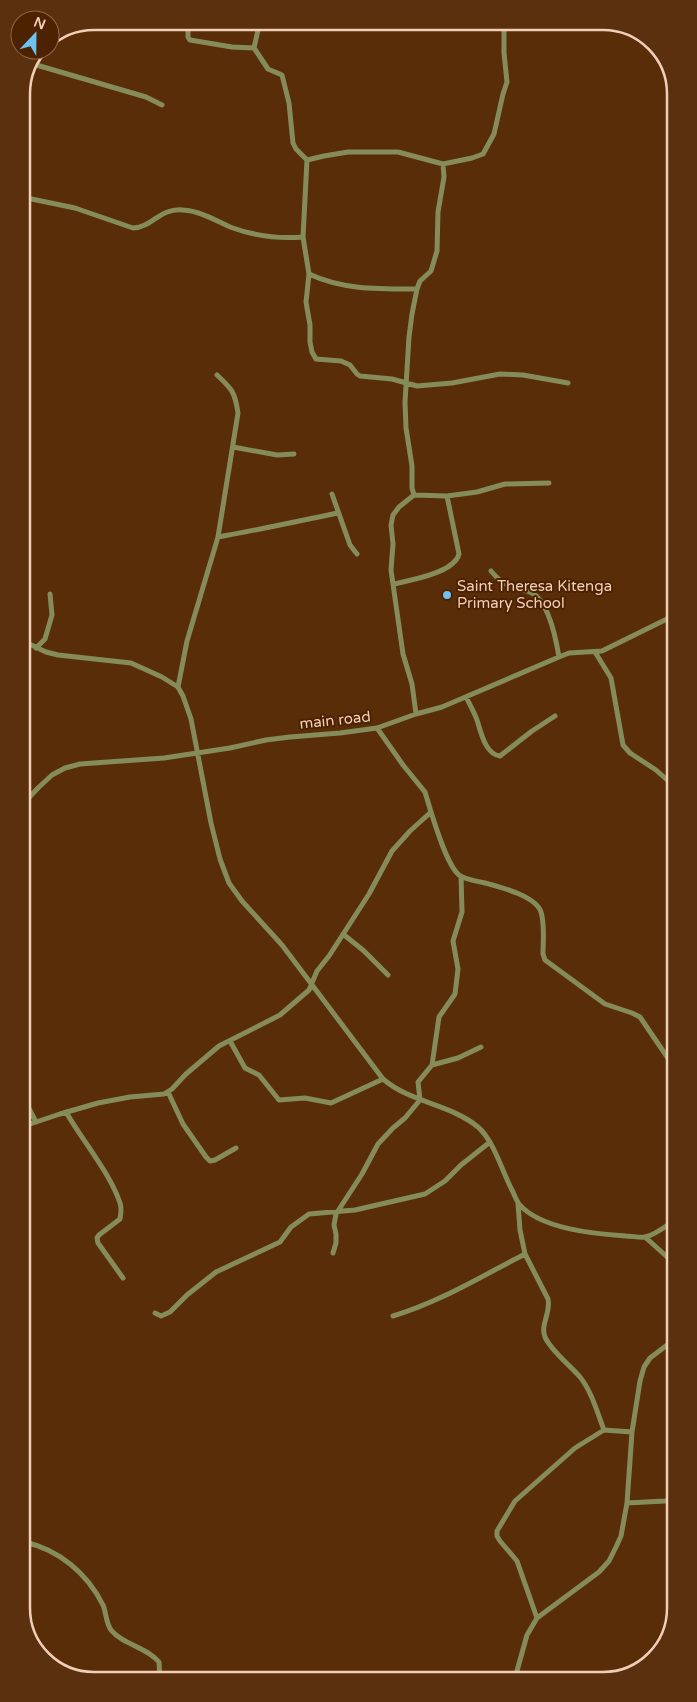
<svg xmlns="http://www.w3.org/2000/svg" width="697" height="1702" font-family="'Varela Round',sans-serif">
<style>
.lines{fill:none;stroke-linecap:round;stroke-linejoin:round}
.minor{stroke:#858c59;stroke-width:5}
.poi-dot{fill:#6cc3f2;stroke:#4d2200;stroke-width:2}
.labels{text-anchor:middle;stroke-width:4;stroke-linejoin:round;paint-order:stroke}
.poi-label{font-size:15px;fill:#f1ceb8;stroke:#4d2200;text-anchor:start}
.street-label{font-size:15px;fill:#f1ceb8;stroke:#4d2200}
.rim{fill:none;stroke:#f1ceb8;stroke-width:2.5}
</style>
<rect width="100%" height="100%" fill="#582d08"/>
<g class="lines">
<path class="minor" d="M188,21V37L190,40L232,47L254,48L268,69L282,75L289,103L293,143L296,149L307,160
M504,21V53L507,82L503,94L494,134L483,154L472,158L443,164L398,152H348L324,156L307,160L303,237L309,274L306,302L310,325V342L312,352L316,359L341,361L350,365L357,374L360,376L392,379L417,386L452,383L500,374L523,375L568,383
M254,48L260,21
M33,64L146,97L162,105
M22,197L75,208L133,228C153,227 159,208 183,210C200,211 215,220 230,227C254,236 277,239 303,237
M309,274C343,290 379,289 417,289
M22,345H28
M233,447L277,455L294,454
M332,494L350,545L357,554
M414,495L412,488V466L406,428L405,402L409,337L412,314L417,289L420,281L431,271L437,251L438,212L444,177L443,164
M218,537C258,530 298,521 338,513
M491,571C496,577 502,583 509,586C517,589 525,589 532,593C549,602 556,639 559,657
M394,584C411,580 454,573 459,554L447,496
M23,641L46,652L58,655L131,663L162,677L178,687L183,696L191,719L211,823L220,859L229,883L242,901L282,945L383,1079C411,1103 450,1104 478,1127C494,1141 502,1171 512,1190C514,1194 516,1200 519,1204C540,1229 595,1234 626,1236C632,1236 640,1238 645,1237C655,1235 666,1226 675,1220
M36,648L45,639L52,615L50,594
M595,652L611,678L623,745L630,753L656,770L674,786
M178,687L187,641L218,537L238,413C235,392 232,389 217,375
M466,697C470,705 474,712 477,720C481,732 485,754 500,756L532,731L555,716
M416,714L412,684L403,654L391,570L393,544L391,525L393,515L399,507L414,495L447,496L477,492L505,484L549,483
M23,804L38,788L52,775L65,768L80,764L164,758L230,748L266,740L290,737L340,733L377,728L416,714L442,707L559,657L569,653L602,651L673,616
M431,812C436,827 447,865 459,875C466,880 477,881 485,883C500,887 536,896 541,912C545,925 543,941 543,954L545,960L605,1004L632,1013L640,1017L674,1067
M343,934L364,951L388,975
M230,1041L245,1068L259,1075L279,1100L305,1098L331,1103L383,1079
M432,1065L458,1058L481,1047
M168,1092L183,1124L206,1157L210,1161L215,1160L236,1148
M24,1099L36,1122
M66,1112C82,1140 110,1173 120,1203C122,1208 121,1213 120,1219L99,1235L97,1238L98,1243L123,1278
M24,1126L60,1114L98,1103L130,1097L164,1094L172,1089L186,1074L219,1046L280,1015L309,990L317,971L329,956L369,894L392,851L410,831L431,812L425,792L403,765L377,728
M518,1204L520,1230L525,1254L548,1299C551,1313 540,1325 545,1337C551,1351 570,1365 580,1377C592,1392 597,1412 604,1430
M645,1237L675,1264
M333,1253L336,1243V1234L334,1225L336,1214L362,1174L378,1144L393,1128L405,1118L420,1100L418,1082L432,1065L439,1017L455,994L458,969L453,941L462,912L461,876
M155,1313L161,1316L170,1312L187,1295L216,1272L280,1242L291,1227L309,1214L355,1210L425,1194L445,1181L461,1165L490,1142
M393,1316C440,1302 482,1276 525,1254
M627,1503L665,1501L675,1499
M25,1542C59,1550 87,1573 103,1605C106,1612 106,1623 111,1630C123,1645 147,1647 159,1662L160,1680
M537,1618L517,1561L500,1541L497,1536V1531L515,1501L575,1448L604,1430L632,1432
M515,1678L527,1635L537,1618L599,1572L609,1561L616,1547L621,1536L627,1503L632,1432L640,1381L644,1367L650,1358L675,1339"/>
</g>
<circle class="poi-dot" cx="447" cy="595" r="5"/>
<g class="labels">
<g class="poi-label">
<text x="457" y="591">Saint Theresa Kitenga<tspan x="457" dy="17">Primary School</tspan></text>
</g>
<g class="street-label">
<text transform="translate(335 720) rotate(-6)" y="5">main road</text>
</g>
</g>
<path d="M0 0H697V1702H0ZM94 30H603A64 64 0 0 1 667 94V1608A64 64 0 0 1 603 1672H94A64 64 0 0 1 30 1608V94A64 64 0 0 1 94 30Z" fill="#5a300f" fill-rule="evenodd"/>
<path class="rim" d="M94 30H603A64 64 0 0 1 667 94V1608A64 64 0 0 1 603 1672H94A64 64 0 0 1 30 1608V94A64 64 0 0 1 94 30Z"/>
<g transform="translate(35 35) rotate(22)"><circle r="24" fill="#4d2200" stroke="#8f674a"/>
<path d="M0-4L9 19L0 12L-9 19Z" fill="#6cc3f2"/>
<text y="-8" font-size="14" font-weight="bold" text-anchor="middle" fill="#f1ceb8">N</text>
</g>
</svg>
